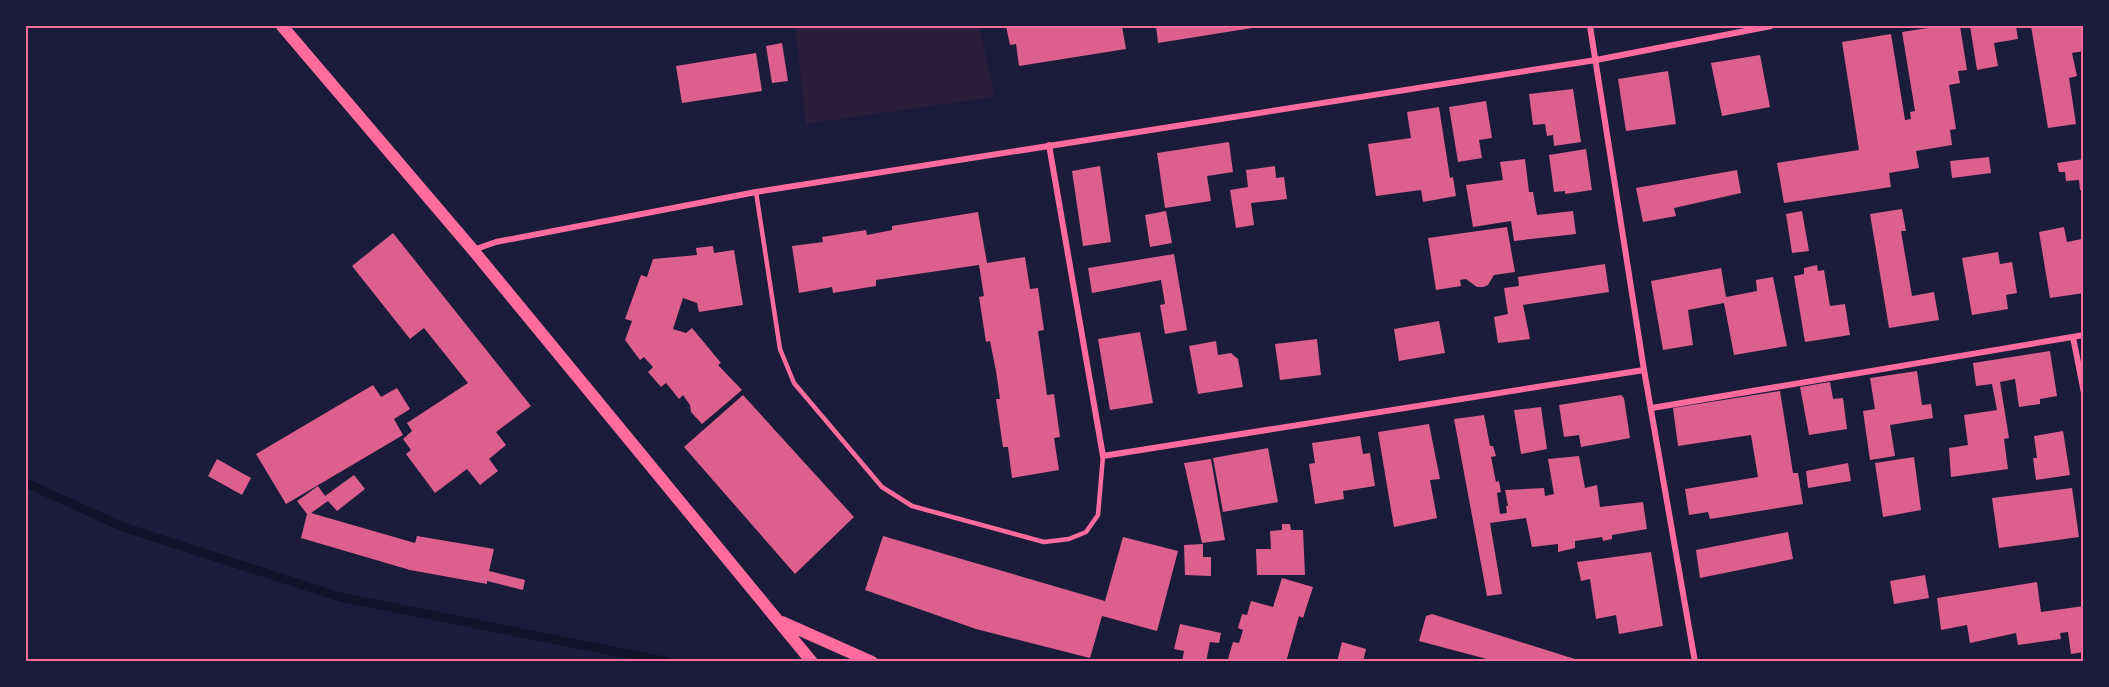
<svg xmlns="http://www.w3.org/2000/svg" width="2109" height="687" font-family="Georgia,serif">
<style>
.green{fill:#2a1e3b}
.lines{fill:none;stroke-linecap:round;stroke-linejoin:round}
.stream{stroke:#12122b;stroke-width:9}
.building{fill:#dd5f8e}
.service{stroke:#ff6b9d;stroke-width:4.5}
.minor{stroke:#ff6b9d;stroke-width:6}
.secondary{stroke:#ff6b9d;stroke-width:12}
.neatline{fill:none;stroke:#ff6b9d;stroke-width:2}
</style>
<rect width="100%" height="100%" fill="#1b1b3a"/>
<path class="green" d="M795,26H979L995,97L806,124Z"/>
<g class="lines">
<path class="stream" d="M26,483L123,527L340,597L668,662"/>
</g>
<path class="building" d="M1006,26H1122L1126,49L1019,66L1016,44L1010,45Z
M1156,26H1252V28L1158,43Z
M1941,26H1960L1967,70L1958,71L1960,83L1949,85L1956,129L1950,130L1952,145L1916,151L1919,168L1889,173L1891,187L1784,203L1777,163L1859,150L1842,42L1891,34L1905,120L1911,119L1910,112L1915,111L1902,32Z
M1970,26H2016L2018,39L1994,43L1998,66L1977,70Z
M2031,26H2084V51L2072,53L2077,76L2069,78L2076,124L2048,128Z
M782,43L788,81L772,83L766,46Z
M756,53L762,91L682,103L676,66Z
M1760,55L1770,107L1722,116L1711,63Z
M1668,71L1676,124L1626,131L1618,79Z
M1573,89L1581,142L1554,146L1553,135L1547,136L1545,124L1533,125L1529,94Z
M1486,101L1492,138L1479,140L1482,158L1458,162L1449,107Z
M1439,107L1450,178L1453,177L1456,196L1423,202L1421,190L1376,196L1368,144L1411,138L1407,112Z
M1229,142L1233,172L1207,176L1211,201L1165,208L1157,153Z
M1586,149L1592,190L1565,194V191L1554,192L1549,155Z
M1989,157L1991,173L1952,178L1950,161Z
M1525,159L1529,192H1533L1537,215L1573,211L1576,234L1514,241L1511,221L1473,227L1466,185L1503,180L1500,162Z
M2084,159V189L2080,190L2079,180L2066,181L2065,172H2059L2057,163Z
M1100,166L1111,242L1083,246L1072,171Z
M1275,166L1276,178L1284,177L1287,199L1251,203L1254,225L1236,228L1230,190L1248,187L1246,170Z
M1737,170L1741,193L1674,208L1676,216L1643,222L1636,188Z
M1902,209L1906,231H1901L1912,296L1934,292L1939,320L1889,328L1870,214Z
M1166,211L1172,243L1150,247L1145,215Z
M1802,211L1809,251L1792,253L1786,214Z
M978,212L987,263L1025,257L1030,289L1038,288L1044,330L1038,331L1047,395L1054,394L1060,437L1054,438L1059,470L1012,478L1008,447H1003L996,399H1000L996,371L990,341L986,342L979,297L984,296L979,265L876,280V286L833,293L832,287L799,293L792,246L823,242L822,237L866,230L867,235L892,230V226Z
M1507,227L1515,272L1494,275L1488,285L1483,287H1477L1466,279L1460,280L1461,286L1436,290L1428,238Z
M2064,227L2067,242L2082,239L2084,293L2050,298L2039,232Z
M393,233L531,406L496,432L506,445L489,459L498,471L480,485L467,469L435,493L406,454L411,450L403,439L412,431L407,423L468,383L424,328L410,339L352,266Z
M713,246L714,253L734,250L743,305L699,312L697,303L683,298L673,329L686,333L692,328L721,363L718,365L742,390L702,424L691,412L690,405L683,395L679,399L666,383L661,387L648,372L653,367L644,357L640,360L625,340L632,321L625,319L641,275L647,277L653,259L697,255L696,248Z
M1998,252L2000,264L2012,262L2017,293L2006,295L2008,309L1972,315L1962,258Z
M1174,254L1187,330L1165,334L1160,305L1165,304L1161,280L1092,293L1088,268Z
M1605,264L1609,292L1523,305L1530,339L1498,343L1494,317L1508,314L1504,288L1519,286L1518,277Z
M1817,265L1818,271L1824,270L1830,306L1845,304L1850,335L1805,342L1794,276L1804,274V268Z
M1721,268L1726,297L1757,291L1756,280L1773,277L1787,346L1734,355L1724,303L1688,310L1693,345L1663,350L1651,281Z
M1439,321L1445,353L1399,361L1394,329Z
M1140,332L1153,403L1110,410L1098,339Z
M1317,339L1321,375L1280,380L1275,344Z
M1216,341L1218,355L1231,353L1238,359L1243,387L1198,394L1189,346Z
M2050,351L2057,396L2040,399V404L2019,407L2015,379L2000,382L2009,438L2004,439L2008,469L1951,477L1949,448L1968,445L1964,415L1997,410L1992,384L1976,386L1973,363Z
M1917,371L1922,405L1931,404L1933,418L1890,425L1895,456L1870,460L1863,411L1875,409L1870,378Z
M1830,382L1833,399L1843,398L1847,429L1809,435L1800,387Z
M373,385L381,397L397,388L410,409L394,419L403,435L286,504L256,454Z
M1780,391L1793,473H1798L1803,504L1710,519L1708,512L1689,515L1685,489L1758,477L1751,435L1678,446L1673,408Z
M743,395L854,517L795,574L684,447Z
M1621,395L1624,398L1630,438L1581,447L1579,435L1564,437L1559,405Z
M1541,407L1547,449L1521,454L1514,410Z
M1484,415L1490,446H1493L1496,456L1491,457L1496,482L1499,481L1501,492L1497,493L1500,514L1507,513L1506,506H1508L1505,490L1544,488L1545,496L1554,494L1548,459L1579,456L1585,488L1597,485L1600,507L1643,502L1647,529L1612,535V539L1603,541L1602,537L1575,541V548L1558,552V544L1532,547L1526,518L1490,523L1502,594L1487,596L1454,419Z
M1429,424L1440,479L1430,480L1437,518L1394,527L1378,432Z
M2063,431L2070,475L2036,480L2033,458H2037L2034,436Z
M1360,436L1363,454L1370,453L1375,486L1343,491L1344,499L1315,504L1309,464L1315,463L1312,443Z
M1268,448L1278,502L1223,512L1213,458Z
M1914,457L1921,510L1883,517L1875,463Z
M217,459L251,478L242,495L208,476Z
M1211,459L1225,540L1202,543L1184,463Z
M1848,463L1851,481L1808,488L1806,471Z
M354,475L365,489L337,511L328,501L311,513L415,543L417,536L494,549L489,571L525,580L523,590L487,581V584L410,570L301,538L307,514L297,501L318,486L325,496Z
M2072,488L2079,537L1999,548L1992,498Z
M1282,524H1290L1291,530H1303L1305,575H1257L1256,549H1271L1270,531L1282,530Z
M1788,532L1793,559L1700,578L1696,550Z
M883,536L1105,601L1123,537L1178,551L1157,631L1102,616L1090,658L976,629L865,590Z
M1203,544V557H1211V576L1185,575L1184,545Z
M1651,552L1663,626L1619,634L1616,615L1596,619L1590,579L1581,581L1577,562Z
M1925,575L1929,598L1894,604L1890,581Z
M1282,578L1313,587L1303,618L1299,616L1286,662H1227L1233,642L1239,643L1243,630L1238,628L1242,614L1247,615L1251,601L1273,607Z
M2037,582L2041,612L2084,606V652L2071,654L2068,632L2060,633L2061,639L2018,645L2016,633L1970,643L1967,625L1941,630L1937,598Z
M1432,614L1581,661V662H1498L1419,641L1426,616Z
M1180,624L1221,633L1219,643L1210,642L1206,662H1182L1184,651L1174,649Z
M1342,642L1366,649L1363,662H1337Z"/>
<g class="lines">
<path class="service" d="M756,192L780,349L794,383L882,487L912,506L1044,542L1069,539L1086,532L1098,515L1103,456"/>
<path class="minor" d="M1590,26L1644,370L1695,662
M1049,145L1103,456L1644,370
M473,250L496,242L756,192L1596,60L1771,26
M2073,337L2084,393
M1652,408L2084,335"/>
<path class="secondary" d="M282,26L473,250L812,662
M782,622L872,662"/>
</g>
<rect width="2109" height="687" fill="none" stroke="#1b1b3a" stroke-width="54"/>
<rect x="27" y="27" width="2055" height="633" class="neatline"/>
</svg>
